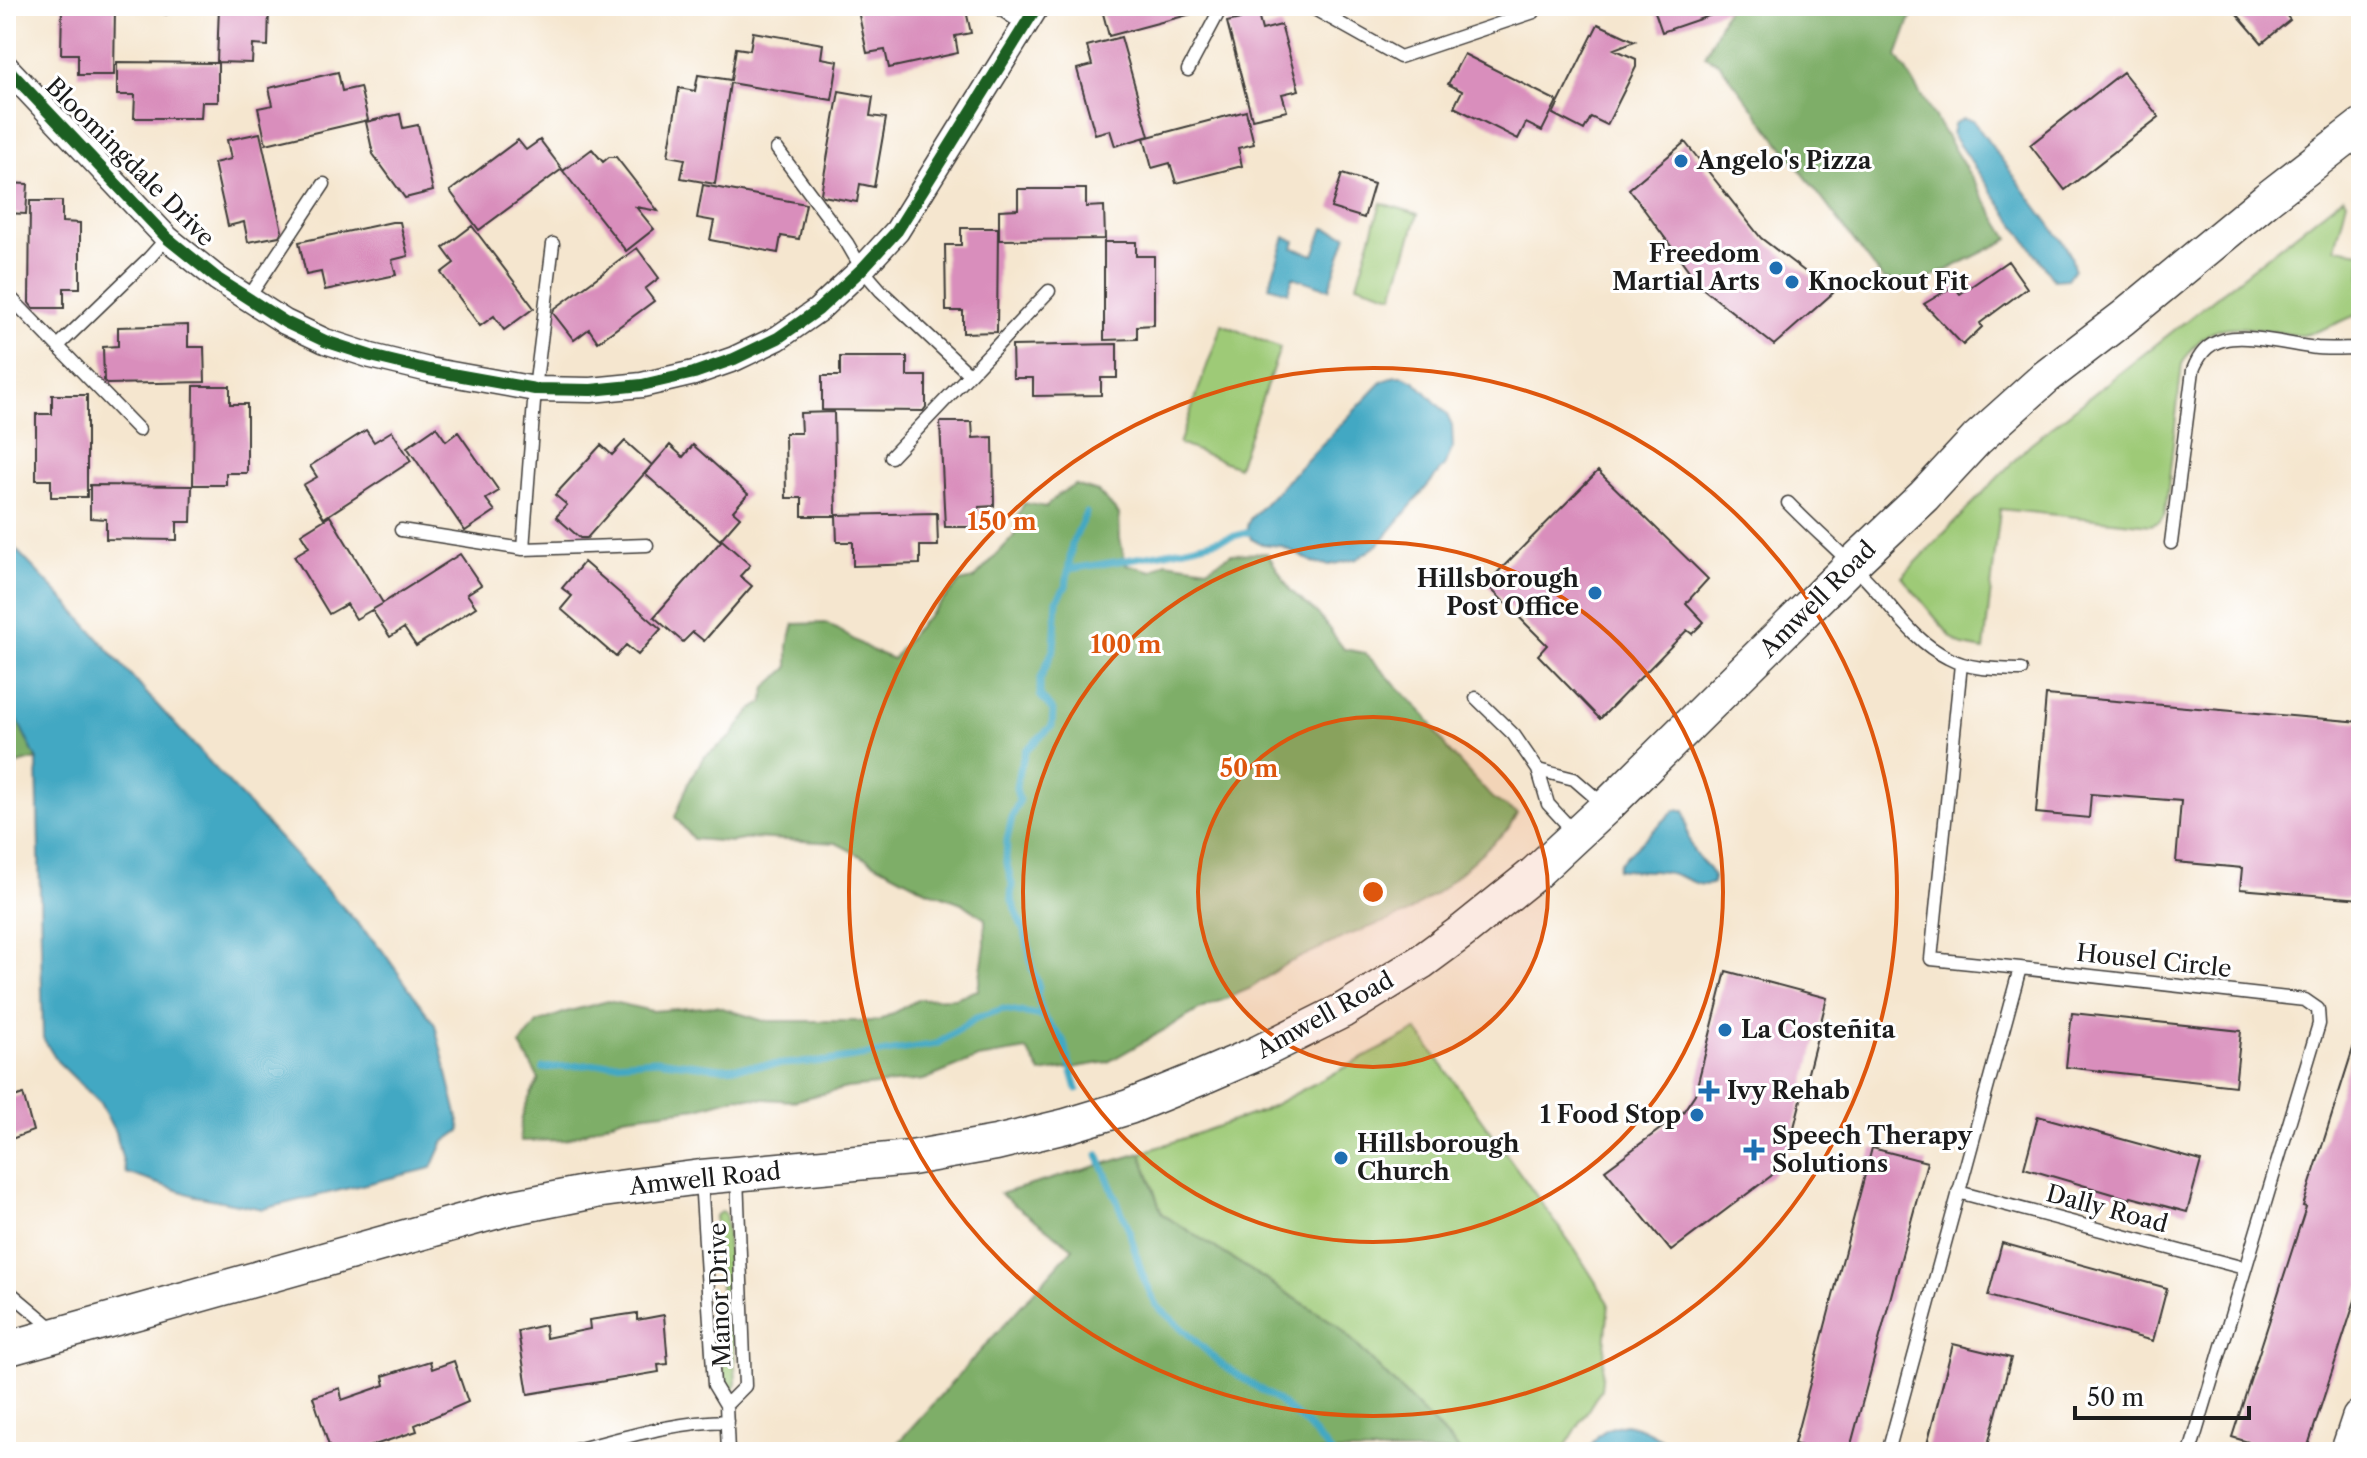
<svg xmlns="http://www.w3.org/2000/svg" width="2367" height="1458" font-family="'Libre Caslon Text',serif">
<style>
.green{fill:#9eca77;stroke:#5d734a;stroke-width:2}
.forest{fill:#7eae68;stroke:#4d6542;stroke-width:2}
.water{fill:#43a8c3;stroke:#306270;stroke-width:2}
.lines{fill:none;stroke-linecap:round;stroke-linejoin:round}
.stream{stroke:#43a8c3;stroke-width:7}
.building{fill:#d98ebc}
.lane-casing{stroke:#3d3a37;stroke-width:15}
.street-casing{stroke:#3d3a37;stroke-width:27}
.secondary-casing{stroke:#3d3a37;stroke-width:37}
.primary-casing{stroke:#3d3a37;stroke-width:41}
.lane{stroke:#fff;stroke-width:12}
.street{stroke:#fff;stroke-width:24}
.secondary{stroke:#fff;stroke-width:34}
.primary{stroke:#fff;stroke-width:38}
.cycleway-casing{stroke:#fff;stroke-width:17}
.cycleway{stroke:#1b5e20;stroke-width:12}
.ring{fill:none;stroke:#de560d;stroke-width:4}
.poi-dot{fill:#1f6fb2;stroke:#fff;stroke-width:3}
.labels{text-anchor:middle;stroke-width:6;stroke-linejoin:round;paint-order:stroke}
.poi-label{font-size:24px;font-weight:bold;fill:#1c1c1c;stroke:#fff;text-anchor:start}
.street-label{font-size:24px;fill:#1c1c1c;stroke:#fff}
.centre{fill:#de560d;stroke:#fff;stroke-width:4}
.ring-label{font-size:24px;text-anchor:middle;font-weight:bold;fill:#de560d;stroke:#fff;stroke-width:6;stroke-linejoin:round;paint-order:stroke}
</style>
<rect width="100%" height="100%" fill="#fff"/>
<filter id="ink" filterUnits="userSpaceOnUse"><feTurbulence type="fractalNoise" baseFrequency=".0125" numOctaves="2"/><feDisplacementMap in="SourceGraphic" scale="16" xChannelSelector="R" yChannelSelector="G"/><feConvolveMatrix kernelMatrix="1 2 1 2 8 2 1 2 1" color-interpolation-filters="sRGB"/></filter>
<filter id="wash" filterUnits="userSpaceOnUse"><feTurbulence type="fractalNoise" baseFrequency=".006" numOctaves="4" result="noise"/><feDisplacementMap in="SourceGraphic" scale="32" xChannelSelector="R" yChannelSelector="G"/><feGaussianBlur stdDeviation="1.8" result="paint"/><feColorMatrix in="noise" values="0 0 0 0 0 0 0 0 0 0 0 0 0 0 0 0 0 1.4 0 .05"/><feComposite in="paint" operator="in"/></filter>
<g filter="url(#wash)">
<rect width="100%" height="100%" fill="#f5e6cf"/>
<path class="green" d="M2344,196L2347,201L2335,248L2361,252V313C2343,320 2321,332 2303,335C2295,336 2286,333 2278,332C2233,326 2208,318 2182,364L2165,514L2159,522L2150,525L2000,509L1984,650L1963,646L1951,637L1902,577L2030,444Z
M1381,203L1418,214L1393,295L1357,284Z
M1222,324L1280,348L1238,467L1179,444Z
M1417,1030L1574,1248L1609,1303L1601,1389L1562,1452H1461L1337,1325L1162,1214L1141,1153L1262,1111Z
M721,1212H724L726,1216L736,1382L734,1389L726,1390L722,1384L724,1338L715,1216Z"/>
<path class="forest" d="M1728,6H1915L1897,56L2009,239L1917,285L1883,279L1719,63L1705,56Z
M1075,485L1098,492L1119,514L1120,539L1126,564L1152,571L1166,562L1208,568L1231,554L1267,553L1291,591L1318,614L1344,649L1365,653L1426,716L1447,749L1492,798L1517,813L1508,829L1442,889L1406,914L1349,935L1286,964L1251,988L1201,1009L1108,1062L1041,1073L1027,1050L978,1058L924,1080L847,1088L793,1101L737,1097L698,1108L623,1117L565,1140L521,1141C517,1117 528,1100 539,1079L520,1045L537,1023L566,1012L608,1001L652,1011L716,1006L764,1021H878L919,999L954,998L978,990L985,945V919L962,903L926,890L836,843L753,838L732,842L693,839L675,817L689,782L703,758L731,737L750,711L763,703L766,687L788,668V645L794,624L826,623L873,651L893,659L913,632L960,582L974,579L1014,536L1017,518L1024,503L1046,507L1059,494Z
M6,697L37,759L6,767Z
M1141,1153L1162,1214L1337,1325L1461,1452H901L892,1449L1073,1248L1000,1194Z"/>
<path class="water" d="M1963,119L1973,121L2065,245L2071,256L2074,269L2067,279L2054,280L1952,135L1954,124Z
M1324,228L1347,235L1329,289L1293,277L1288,292L1269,286L1285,237L1295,241L1293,248L1314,255Z
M1395,376H1403L1415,381L1447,414L1452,425L1453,447L1445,465L1379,544L1357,559L1329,565L1314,563L1281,546L1262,544L1251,539L1247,526L1250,519L1382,382Z
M6,539L69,605L149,696L382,950L435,1025L461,1130L443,1143L432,1168L263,1209L195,1196L126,1173L116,1134L100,1103L57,1061L43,1038L37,760L6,697Z
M1675,810L1684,811C1688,826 1685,834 1693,850C1699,863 1715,868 1713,883C1700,889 1689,879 1676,875C1657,868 1636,873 1617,869L1619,863Z
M1625,1424C1646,1428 1660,1437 1676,1452H1588C1596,1433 1605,1428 1625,1424Z"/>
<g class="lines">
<path class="stream" d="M1069,569C1132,560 1195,548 1256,530
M1043,1016L1037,995L1039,987L1032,968L1028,942L1011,898L1012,884L1006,860L1007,840L1012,817L1019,801L1016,788L1019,770L1026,750L1052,726L1053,711L1040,695V680L1054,648L1057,600L1066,586L1072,544L1086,513
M543,1068L656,1060L722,1068L829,1061L937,1044L976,1018L1003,1009L1043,1016L1063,1040L1077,1089
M1098,1155L1128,1227L1142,1274L1156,1305L1222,1365L1277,1400L1307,1425L1331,1452"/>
</g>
<g id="blocks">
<path class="building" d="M62,6H115L114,75H78V54H61Z
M219,6H269L268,46L253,45L252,63L217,62Z
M857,6H884L885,13L917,6H965L971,33L955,36L958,53L889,68L885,50L867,53Z
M1101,6H1198L1199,12L1109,36Z
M1653,6H1729V9L1662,32Z
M2230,6H2279L2290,20L2262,43Z
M1258,15L1262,30L1281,25L1299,90L1282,94L1287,111L1252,119L1227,22Z
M1598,24L1635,41L1614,49L1636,59V67L1607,125L1591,117L1584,130L1553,114Z
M753,32L823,44L821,58L838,61L832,100L730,83L715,184L681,178L685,159L668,156L679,88L695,91L698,75L731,80L736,48L750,50Z
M1121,37L1149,136L1115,146L1110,130L1095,134L1077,69L1092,65L1087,46Z
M1464,54L1557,101L1542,131L1526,123L1518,139L1454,107L1462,91L1448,84Z
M117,62L218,63V102H202L201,118H134L135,95H117Z
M338,72L342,91L360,87L368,120L266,144L258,108L273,105L269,88Z
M2123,72L2159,117L2065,190L2030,145Z
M839,91L873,97L870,116L886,118L874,187L860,184L857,202L823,196L821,193Z
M1246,111L1254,144L1238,148L1242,166L1176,183L1170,163L1152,168L1144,138Z
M400,114L403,128L418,125L433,191L405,198L373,154L366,122Z
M260,133L282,231L279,236L248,242L244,222L228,226L214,163L231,159L227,140Z
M518,140L526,150L540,140L562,169L479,230L450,191Z
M1685,142L1761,238L1833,293L1774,345L1701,287L1629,189Z
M592,149L603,162L609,157H616L658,211L636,207L654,229L626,251L563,171Z
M1342,174L1374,184L1364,218L1331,208Z
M6,183L28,184L26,214L6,213Z
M703,185L806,204L799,239L781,236L778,253L710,240L714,221L697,218Z
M1018,189H1086V207L1104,206L1105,239L999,240V210L1018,209Z
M30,201H62V222L80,223V288H64V308H33L29,303Z
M392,222H400L408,256L392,260L396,275L325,290L321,272L306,275L299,242Z
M472,226L534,308L504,330L494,316L480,326L441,273L454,263L443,248Z
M961,228H998L997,332L963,333V311H946L945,245H961Z
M1104,242H1136V256H1154V325L1137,326V339L1104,340Z
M637,248L659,278L645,289L654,301L598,342L589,329L574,340L553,313L554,309Z
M2008,261L2027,288L1980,323L1982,327L1963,345L1924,304L1954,286L1960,294Z
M188,325V347H204L205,382L107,384L104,381L103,347L118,346V327Z
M1117,344V378H1101V395L1033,396V378H1013L1012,346Z
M840,357H907V376H926V407L923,411L822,410V376H840Z
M194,386H230V404H247V473H226V485H193Z
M52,395H87V497H51V480H36V414H52Z
M834,412L836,516H802V498H786L785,433H801L800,413Z
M940,422H972L973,438L993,437L994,506L979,507V527H945Z
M436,427L446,441L458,432L499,491L486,499L495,511L465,531L407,447Z
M366,430L374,442L392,431L411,461L324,518L303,485L317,477L310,466Z
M625,441L652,465L587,538H580L556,517L567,505L555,495L601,445L612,455Z
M670,445L683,457L693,445L748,494L733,511L740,517L720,540L645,474Z
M1598,471L1708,579L1686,603L1704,622L1692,634L1687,630L1600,719L1538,655L1547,645L1486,584Z
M90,485L192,486L191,522H177V540L106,539V519L90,518Z
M937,513L938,546H920V564L853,566V542H837L836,515Z
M330,516L383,603L460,554L481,585L467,594L476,607L416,646L404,628L390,637L372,610L382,604L356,619L347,604L329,614L294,556L309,547L301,534Z
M722,540L750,565L740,576L752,586L704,641L693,632L683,642L654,617Z
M584,562L661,629L638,655L626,645L616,657L561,609L572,596L562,588Z
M2046,695L2361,722V899L2240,889L2242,868L2176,862L2181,801L2091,794L2089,818L2036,813Z
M1726,971L1827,998L1787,1155L1771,1176L1671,1251L1605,1170L1683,1112L1695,1094Z
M2072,1013L2241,1031L2235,1086L2066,1067Z
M2357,1036L2361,1037V1282L2306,1452H2280L2232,1437L2306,1207L2303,1206Z
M23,1094L33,1131L6,1141V1100Z
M2038,1116L2201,1161L2187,1212L2131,1197L2130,1199L2024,1168Z
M1872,1148L1927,1162L1849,1452H1826L1794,1444Z
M2002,1243L2167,1288L2153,1341L1988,1296Z
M637,1313V1320L664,1315L668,1364L658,1365L659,1372L528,1394L518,1331L545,1325L546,1338L590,1329L589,1320Z
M1953,1344L2011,1358L1986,1452H1925Z
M430,1361L432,1369L454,1361L468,1402L415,1425L417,1431L353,1452H331L313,1397L340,1388L342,1400L385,1385L383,1376Z"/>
</g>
</g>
<g filter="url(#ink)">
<use href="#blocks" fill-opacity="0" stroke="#3d3a37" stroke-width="2"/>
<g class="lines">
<g class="lane-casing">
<path id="lane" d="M164,6L166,8
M996,6L1024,25
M1309,6L1400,57L1534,12
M6,7L7,6
M1188,70L1222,6
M777,149L847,243L862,269L881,291L969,374
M6,293L139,430
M247,300L324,184
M59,345L149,258L167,238
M891,457L1049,291
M1788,503C1817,533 1849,559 1876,590C1899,616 1916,642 1948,658C1970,670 1997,669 2021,670
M401,530L523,549L535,389L553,244
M2171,543L2193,370C2199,355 2207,344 2223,340C2246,333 2291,345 2317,348C2331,349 2346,348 2361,348
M523,549L647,545
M1961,664L1931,959L2020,968
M1476,698L1514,735L1538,770L1548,804L1574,832
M1538,770L1574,779L1604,805
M701,1179L714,1385L726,1405L728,1452
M1958,1192L2244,1268
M6,1289L56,1331
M726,1405L745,1386L737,1176
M567,1452C621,1439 670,1422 727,1421
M1888,1452L2020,968L2305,1000L2318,1009L2319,1024L2190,1452"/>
</g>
<g class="street-casing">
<path id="street" d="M6,67L167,238L218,279L285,322L325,341L371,356L429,370L535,389L591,390L642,385L694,373L734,359L778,338L818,310L862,269L897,231L1037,6"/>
</g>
<g class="secondary-casing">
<path id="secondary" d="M6,1349L509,1208L595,1191L701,1177L911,1158L996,1143L1066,1126L1129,1107L1200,1078L1258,1053L1342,1011L1421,962L1463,931L1534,874L1606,807L1851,565L1924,496L1977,439L2046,377L2123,318L2267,199L2361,126"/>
</g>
<g class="primary-casing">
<path id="primary" d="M2350,1452L2361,1419"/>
</g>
<use href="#lane" class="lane"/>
<use href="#street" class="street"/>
<use href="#secondary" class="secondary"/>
<use href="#primary" class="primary"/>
<g class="cycleway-casing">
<path id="cycleway" d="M6,67L167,238L218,279L285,322L325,341L371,356L429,370L535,389L591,390L642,385L694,373L734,359L778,338L818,310L862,269L897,231L1037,6"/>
</g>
<use href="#cycleway" class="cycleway"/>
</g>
</g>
<circle cx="1373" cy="892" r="175" fill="#de560d" fill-opacity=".12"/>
<g class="ring">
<circle cx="1373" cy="892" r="175"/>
<circle cx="1373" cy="892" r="350"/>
<circle cx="1373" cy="892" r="524"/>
</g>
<g class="poi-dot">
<circle cx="1681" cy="161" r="8"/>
<circle cx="1776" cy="268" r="8"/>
<circle cx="1792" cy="282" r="8"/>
<circle cx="1595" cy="593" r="8"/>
<circle cx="1725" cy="1030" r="8"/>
<path d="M1705 1079h8v8h8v8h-8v8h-8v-8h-8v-8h8z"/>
<circle cx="1697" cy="1115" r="8"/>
<path d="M1750 1138h8v8h8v8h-8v8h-8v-8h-8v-8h8z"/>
<circle cx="1341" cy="1158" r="8"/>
</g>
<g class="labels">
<g class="poi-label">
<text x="1697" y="169">Angelo's Pizza</text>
<text x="1760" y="262" text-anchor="end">Freedom<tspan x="1760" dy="28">Martial Arts</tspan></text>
<text x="1808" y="290">Knockout Fit</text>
<text x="1579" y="587" text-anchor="end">Hillsborough<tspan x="1579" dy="28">Post Office</tspan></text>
<text x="1741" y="1038">La Costeñita</text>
<text x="1727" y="1099">Ivy Rehab</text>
<text x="1681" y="1123" text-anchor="end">1 Food Stop</text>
<text x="1772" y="1144">Speech Therapy<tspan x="1772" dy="28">Solutions</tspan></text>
<text x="1357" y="1152">Hillsborough<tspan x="1357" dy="28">Church</tspan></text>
</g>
<g class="street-label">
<text transform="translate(130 162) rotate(45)" y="8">Bloomingdale Drive</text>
<text transform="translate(1818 599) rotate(-45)" y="8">Amwell Road</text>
<text transform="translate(2154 961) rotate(6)" y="8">Housel Circle</text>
<text transform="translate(1325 1015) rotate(-29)" y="8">Amwell Road</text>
<text transform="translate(705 1179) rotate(-6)" y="8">Amwell Road</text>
<text transform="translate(2107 1209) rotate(15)" y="8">Dally Road</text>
<text transform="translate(720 1295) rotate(-92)" y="8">Manor Drive</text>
</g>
</g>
<circle cx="1373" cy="892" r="12" class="centre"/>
<g class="ring-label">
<text x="1002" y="530">150 m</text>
<text x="1126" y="653">100 m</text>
<text x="1249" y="777">50 m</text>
</g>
<rect width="2367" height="1458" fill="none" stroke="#fff" stroke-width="32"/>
<path d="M2075 1406v12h174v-12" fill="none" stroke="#1c1c1c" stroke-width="4"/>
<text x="2087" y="1406" font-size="24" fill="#1c1c1c" stroke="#ffffff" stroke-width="6" paint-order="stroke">50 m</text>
</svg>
